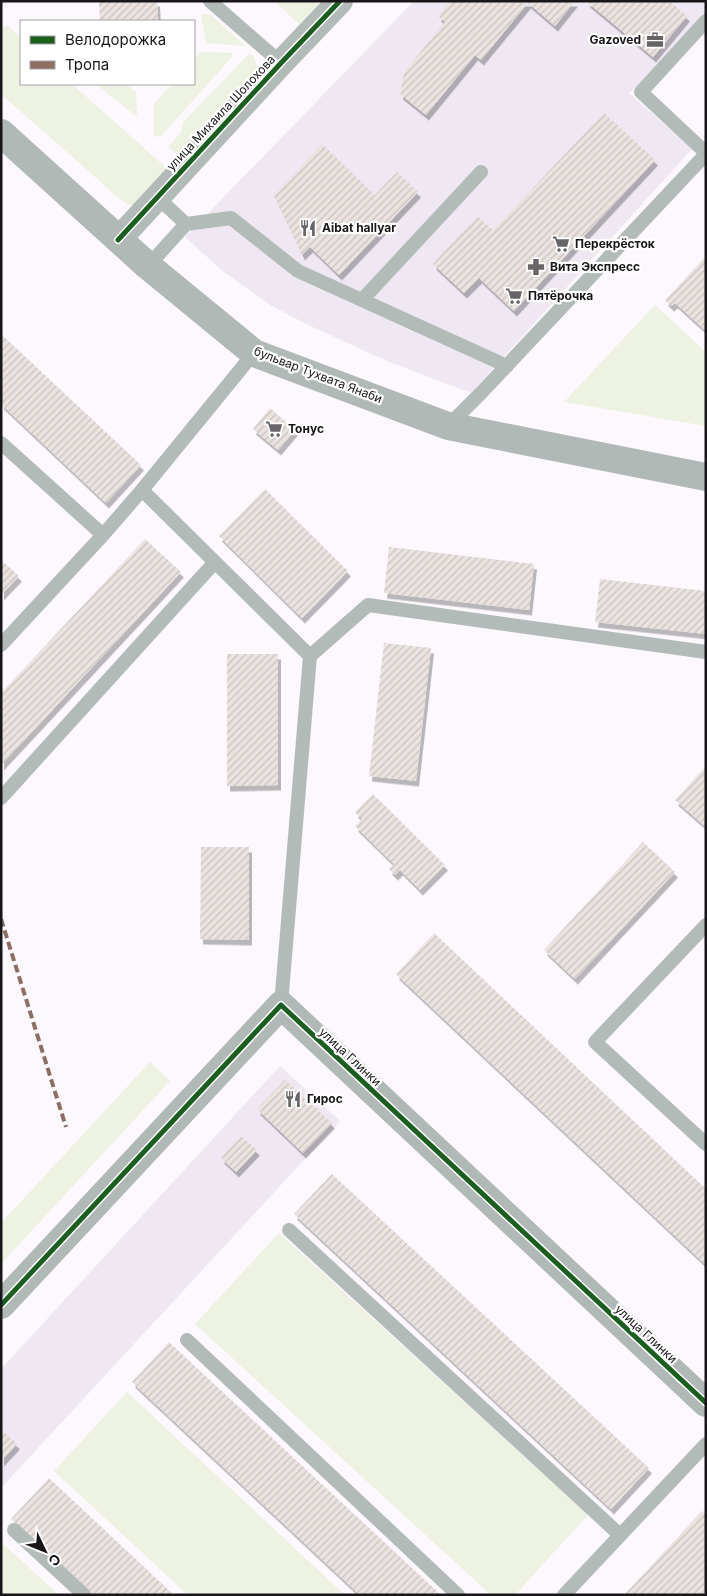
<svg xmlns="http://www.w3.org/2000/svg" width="707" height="1596" font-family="Inter,sans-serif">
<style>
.built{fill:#efe7f1}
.green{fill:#edf2e3}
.building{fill:url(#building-hatch);filter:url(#shadow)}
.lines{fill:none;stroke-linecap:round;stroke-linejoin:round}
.lane{stroke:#b2bbb8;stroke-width:14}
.street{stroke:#b2bbb8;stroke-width:26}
.secondary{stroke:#b1b9b7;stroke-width:28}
.quiet{stroke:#8d6e63;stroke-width:4;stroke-dasharray:8 4;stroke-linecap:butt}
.cycleway-casing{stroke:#fff;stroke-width:8}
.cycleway{stroke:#1b5e20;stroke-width:5}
.labels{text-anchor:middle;stroke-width:4.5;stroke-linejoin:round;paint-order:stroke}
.poi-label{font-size:12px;font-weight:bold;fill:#181619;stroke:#fff;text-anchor:start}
.street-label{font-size:12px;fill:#181619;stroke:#fff}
</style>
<defs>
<pattern id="building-hatch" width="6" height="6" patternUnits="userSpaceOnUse" patternTransform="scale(1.25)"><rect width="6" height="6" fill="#eae3e0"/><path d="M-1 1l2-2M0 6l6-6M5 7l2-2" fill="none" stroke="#c8c2c0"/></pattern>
<filter id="shadow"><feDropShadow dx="3" dy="5.5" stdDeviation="0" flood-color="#0004"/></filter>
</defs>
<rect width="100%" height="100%" fill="#fcf8fd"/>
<path class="built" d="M414,1H706V26L629,93L692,149L471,393L387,361L306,324L272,306L225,273L185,237Z
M280,1066L340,1121L1,1488V1369Z"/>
<path class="green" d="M274,1H318L319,3L299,24Z
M201,14H210L245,46L206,43Z
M7,25L21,38V84H72L171,172L139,204L129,205L121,200L1,94V28Z
M200,52L232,53L233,56L160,137L154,136V104L172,84H194V59Z
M250,53L254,56L258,71L183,159L168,147L182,131L183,122Z
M96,84H126L136,92L137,117Z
M655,305L706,352V426L564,402Z
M150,1062L170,1081L1,1264V1223Z
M279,1233L588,1515L515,1595H491L195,1324Z
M127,1392L345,1595H188L54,1471Z
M1,1542L59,1595H1Z"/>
<path class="building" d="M99,1H157L158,21H100Z
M450,1H575L555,26L528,3L481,60L475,55L426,115L400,94L404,72L445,22L438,16Z
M586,1H669L687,16L653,57Z
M604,113L655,160L514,311L479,278L464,293L433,264L477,216L493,230Z
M322,144L375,195L397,172L418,192L339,275L310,247L302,255L274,196Z
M706,256V331L675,303L671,306L665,300Z
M1,334L141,465L106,503L1,404Z
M270,408L295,430L278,450L253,429Z
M265,489L348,571L302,618L219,536Z
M145,539L181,572L1,765V693Z
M389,547L534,564L529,610L384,593Z
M1,560L19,576L1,595Z
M600,579L706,591V634L595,622Z
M384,643L431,648L416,781L369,776Z
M227,654H278V785L227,786Z
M706,766V827L675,800Z
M373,794L445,865L420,890L400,870L395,875L389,869L394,864L355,826L362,819L355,812Z
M643,842L675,872L575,979L544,950Z
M201,847H249V940L200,939Z
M434,933L706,1189V1265L396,974Z
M285,1080L332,1123L303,1153L257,1109Z
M241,1136L257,1150L236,1172L221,1158Z
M332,1174L649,1468L611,1509L294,1214Z
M169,1342L441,1595H360L132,1382Z
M1,1429L17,1444L1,1461Z
M49,1478L174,1595H93L11,1519Z
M702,1511L706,1515V1595H624Z"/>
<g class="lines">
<path class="lane" d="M210,1L281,63
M706,21L641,92L706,153
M157,197L186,224L231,218L298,271L507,366
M148,266L186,224
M362,300L481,172
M448,426L481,393L706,154
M1,443L103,535L142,490L254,353
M142,490L310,656L281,1005
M1,645L103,535
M310,656L368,605L706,652
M1,798L215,562
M706,925L595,1042L706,1144
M289,1230L620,1535
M187,1340L458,1595
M14,1530L84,1595
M564,1595L706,1444"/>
<path class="street" d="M118,240L281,63L340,1"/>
<path class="secondary" d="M1,133L148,266L254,353L448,426L706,477
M1,1305L281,1005L706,1403"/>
<path class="quiet" d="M1,919L66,1127"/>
<g class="cycleway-casing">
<path id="cycleway" d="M118,240L281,63L340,1
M1,1305L281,1005L706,1403"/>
</g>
<use href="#cycleway" class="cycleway"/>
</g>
<defs>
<g id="office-bare" transform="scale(1.35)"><path d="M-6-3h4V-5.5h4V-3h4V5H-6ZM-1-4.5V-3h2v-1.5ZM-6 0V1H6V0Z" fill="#686569" stroke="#fff" stroke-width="2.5" paint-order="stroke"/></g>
<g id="restaurant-bare" transform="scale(1.35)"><path d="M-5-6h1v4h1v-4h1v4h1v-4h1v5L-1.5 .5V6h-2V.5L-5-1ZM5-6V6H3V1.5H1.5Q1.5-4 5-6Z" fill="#686569" stroke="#fff" stroke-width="2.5" paint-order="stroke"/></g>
<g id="supermarket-bare" transform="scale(1.35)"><path d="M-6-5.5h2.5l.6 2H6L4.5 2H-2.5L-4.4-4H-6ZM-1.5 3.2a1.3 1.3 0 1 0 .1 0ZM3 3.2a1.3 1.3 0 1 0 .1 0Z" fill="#686569" stroke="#fff" stroke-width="2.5" paint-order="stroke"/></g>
<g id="pharmacy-bare" transform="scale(1.35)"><path d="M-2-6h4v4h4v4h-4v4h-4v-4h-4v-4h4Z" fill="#686569" stroke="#fff" stroke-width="2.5" paint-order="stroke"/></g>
</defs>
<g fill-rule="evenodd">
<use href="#office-bare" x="655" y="40"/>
<use href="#restaurant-bare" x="308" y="228"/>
<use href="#supermarket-bare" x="561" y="244"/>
<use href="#pharmacy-bare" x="536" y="267"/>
<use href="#supermarket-bare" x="514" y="296"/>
<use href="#supermarket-bare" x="274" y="429"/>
<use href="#restaurant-bare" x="293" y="1099"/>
</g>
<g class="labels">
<g class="poi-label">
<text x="641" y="44" text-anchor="end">Gazoved</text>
<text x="322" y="232">Aibat hallyar</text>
<text x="575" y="248">Перекрёсток</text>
<text x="550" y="271">Вита Экспресс</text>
<text x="528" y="300">Пятёрочка</text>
<text x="288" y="433">Тонус</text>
<text x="307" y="1103">Гирос</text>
</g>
<g class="street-label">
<text transform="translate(221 113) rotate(-47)" y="4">улица Михаила Шолохова</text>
<text transform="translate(318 375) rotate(21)" y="4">бульвар Тухвата Янаби</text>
<text transform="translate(350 1057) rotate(43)" y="4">улица Глинки</text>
<text transform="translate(646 1334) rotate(43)" y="4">улица Глинки</text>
</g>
</g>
<rect width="707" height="1596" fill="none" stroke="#181619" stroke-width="5"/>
<rect x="20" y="20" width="175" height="65" fill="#ffffff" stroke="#a3a2a3"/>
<rect x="30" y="36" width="25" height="8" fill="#1b5e20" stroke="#a3a2a3"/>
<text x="65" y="45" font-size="15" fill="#181619">Велодорожка</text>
<rect x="30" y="61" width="25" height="8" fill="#8d6e63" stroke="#a3a2a3"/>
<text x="65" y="70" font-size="15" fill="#181619">Тропа</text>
<g transform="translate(45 1551) rotate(133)" stroke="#ffffff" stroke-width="4" paint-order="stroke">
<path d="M0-4L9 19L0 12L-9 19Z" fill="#181619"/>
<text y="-8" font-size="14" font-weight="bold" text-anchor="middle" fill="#181619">С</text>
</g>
</svg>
